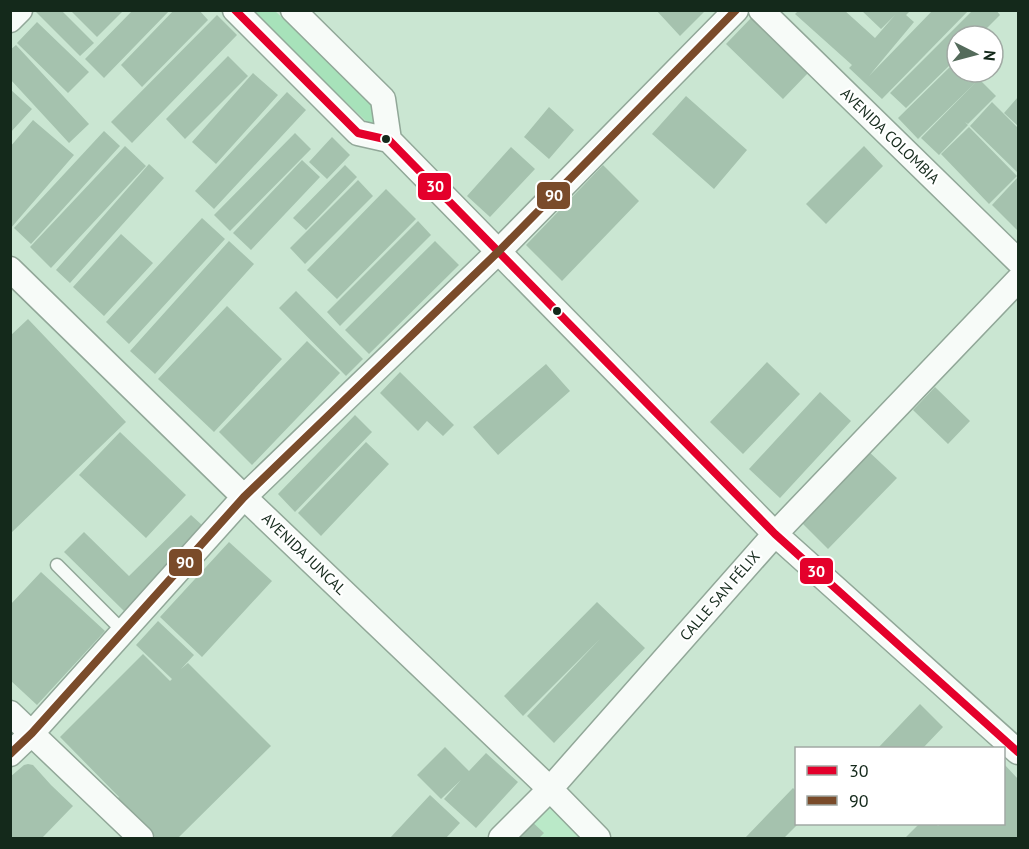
<svg xmlns="http://www.w3.org/2000/svg" width="1029" height="849" font-family="'PT Sans',sans-serif">
<style>
.built{fill:#bae9c8}
.green{fill:#a7e2ba}
.building{fill:#a5c2ae}
.lines{fill:none;stroke-linecap:round;stroke-linejoin:round}
.service-casing{stroke:#91a798;stroke-width:15}
.minor-casing{stroke:#91a798;stroke-width:27}
.service{stroke:#f7fbf8;stroke-width:12}
.minor{stroke:#f7fbf8;stroke-width:24}
.bus-1-casing{stroke:#fff;stroke-width:12}
.bus-2-casing{stroke:#fff;stroke-width:12}
.bus-1{stroke:#e4002b;stroke-width:8}
.bus-2{stroke:#7a4b2a;stroke-width:8}
.bus-dot{fill:#14291b;stroke:#fff;stroke-width:2}
.labels{text-anchor:middle;stroke-width:4.5;stroke-linejoin:round;paint-order:stroke}
.street-label{font-size:15px;fill:#14291b;stroke:#fff}
.line-badge{stroke:#fff;stroke-width:2}
.badge-label{font-size:16px;text-anchor:middle;font-weight:bold;fill:#fff}
</style>
<rect width="100%" height="100%" fill="#cae6d2"/>
<path class="built" d="M550,789L598,838H501Z"/>
<path class="green" d="M250,11H275L376,105L380,122L374,125L367,122Z"/>
<path class="building" d="M34,10H61L94,43L80,56Z
M70,10H124L97,37Z
M133,10H170L104,78L85,59Z
M174,10H199L208,20L142,87L121,65Z
M656,10H706L680,36Z
M799,10H844L875,38L895,15L881,29L861,10H911L906,15L914,22L869,76L933,10H969L882,99L849,68L852,65L795,14Z
M973,10H996L1000,15L979,36H957V58L906,108L890,93Z
M217,15L237,35L132,143L111,122Z
M751,18L808,73L783,99L726,44Z
M37,22L89,72L68,93L17,43Z
M16,45L89,124L69,143L10,79V50Z
M228,56L248,76L185,139L166,119Z
M957,60V72H987L979,79L996,96L968,124L965,122L968,125L939,155L921,138L976,82L918,139L898,118Z
M253,73L278,95L216,164L192,142Z
M10,89L32,109L10,133Z
M287,92L306,110L214,209L195,191Z
M686,96L747,150L714,189L652,134Z
M1018,97V126L1004,113Z
M992,102L1018,128V173L970,126Z
M549,107L574,130L549,159L524,137Z
M33,120L74,155L10,229V147Z
M969,127L1017,176L989,204L941,154Z
M104,131L120,146L31,244L14,228Z
M295,133L311,149L230,231L214,215Z
M332,137L350,155L327,179L309,162Z
M125,146L146,166L51,268L30,247Z
M864,146L883,166L826,224L806,204Z
M511,147L535,169L490,217L467,196Z
M302,160L320,177L251,250L233,233Z
M149,164L164,178L70,283L56,270Z
M345,165L357,177L306,230L293,218Z
M603,165L639,201L562,281L526,245Z
M1018,177V231L992,205Z
M358,180L373,196L305,264L290,248Z
M386,189L416,219L337,299L307,270Z
M202,218L225,239L129,344L106,322Z
M418,221L431,235L340,326L327,312Z
M121,234L153,263L104,316L73,287Z
M229,241L254,264L155,374L130,351Z
M435,241L459,265L369,354L345,330Z
M296,291L363,359L346,376L279,308Z
M227,306L282,359L214,432L158,379Z
M28,319L126,422L10,534V336Z
M307,341L340,373L252,465L219,432Z
M767,362L800,394L743,454L710,422Z
M546,364L570,391L498,455L473,427Z
M400,372L454,425L443,436L427,421L418,431L380,393Z
M935,387L970,421L948,444L913,410Z
M820,392L851,421L780,498L749,469Z
M355,415L372,432L295,512L278,494Z
M120,432L186,495L146,538L79,475Z
M366,442L389,464L321,536L298,513Z
M867,450L897,478L828,549L799,520Z
M191,515L203,526L124,611L64,552L84,532L129,576Z
M229,542L272,581L202,657L160,617Z
M41,572L105,631L37,705L10,680V605Z
M597,602L645,648L554,743L527,716L600,639L523,716L504,696Z
M158,621L194,655L181,669L188,663L271,746L178,838H156L117,799L119,797L60,737L143,654L170,681L172,679L136,645Z
M920,704L943,727L923,748H878Z
M445,747L469,771L486,753L518,782L476,828L444,799L461,780L441,799L417,775Z
M28,764L33,765L51,785L73,806L42,838H10V777L24,765Z
M1004,764L1018,779V838H905L919,824H936L938,826L941,824H1004Z
M793,788L796,791V824H798L784,838H745Z
M430,795L460,823L446,838H390Z
M529,819L544,833L539,838H511Z"/>
<g class="lines">
<g class="service-casing">
<path id="service" d="M57,565L123,631"/>
</g>
<g class="minor-casing">
<path id="minor" d="M235,10L358,133L389,140L775,534L1018,752
M293,10L383,99L389,140
M761,10L1018,261
M10,20L20,10
M10,269L244,497L550,789L598,838
M10,713L141,838
M10,754L32,733L244,497L499,251L736,10
M501,838L550,789L775,534L1018,280"/>
</g>
<use href="#service" class="service"/>
<use href="#minor" class="minor"/>
<g class="bus-1-casing">
<path id="bus-1" d="M235,10L358,133L389,140L775,534L1018,752"/>
</g>
<g class="bus-2-casing">
<path id="bus-2" d="M10,754L32,733L244,497L499,251L736,10"/>
</g>
<use href="#bus-1" class="bus-1"/>
<use href="#bus-2" class="bus-2"/>
</g>
<g class="bus-dot">
<circle cx="386" cy="139" r="5"/>
<circle cx="557" cy="311" r="5"/>
</g>
<g class="labels">
<g class="street-label">
<text transform="translate(890 136) rotate(44)" y="5">AVENIDA COLOMBIA</text>
<text transform="translate(304 554) rotate(44)" y="5">AVENIDA JUNCAL</text>
<text transform="translate(720 596) rotate(-49)" y="5">CALLE SAN FÉLIX</text>
</g>
</g>
<g class="line-badge">
<rect x="417" y="172" width="35" height="29" rx="6" fill="#e4002b"/>
<rect x="536" y="181" width="35" height="29" rx="6" fill="#7a4b2a"/>
<rect x="168" y="548" width="35" height="29" rx="6" fill="#7a4b2a"/>
<rect x="799" y="557" width="35" height="28" rx="6" fill="#e4002b"/>
</g>
<g class="badge-label">
<text x="435" y="192">30</text>
<text x="554" y="201">90</text>
<text x="185" y="568">90</text>
<text x="816" y="577">30</text>
</g>
<rect width="1029" height="849" fill="none" stroke="#14291b" stroke-width="24"/>
<rect x="795" y="747" width="210" height="78" fill="#ffffff" stroke="#a1a9a4" stroke-width="1.5"/>
<rect x="807" y="766" width="30" height="9" fill="#e4002b" stroke="#a1a9a4" stroke-width="1.5"/>
<text x="849" y="777" font-size="18" fill="#14291b">30</text>
<rect x="807" y="796" width="30" height="9" fill="#7a4b2a" stroke="#a1a9a4" stroke-width="1.5"/>
<text x="849" y="807" font-size="18" fill="#14291b">90</text>
<g transform="translate(975 54) rotate(96)"><circle r="28" fill="#ffffff" stroke="#a1a9a4" stroke-width="1.5"/>
<path d="M0-4.5L10 22L0 15L-10 22Z" fill="#546b5b"/>
<text y="-9" font-size="16" font-weight="bold" text-anchor="middle" fill="#14291b">N</text>
</g>
</svg>
